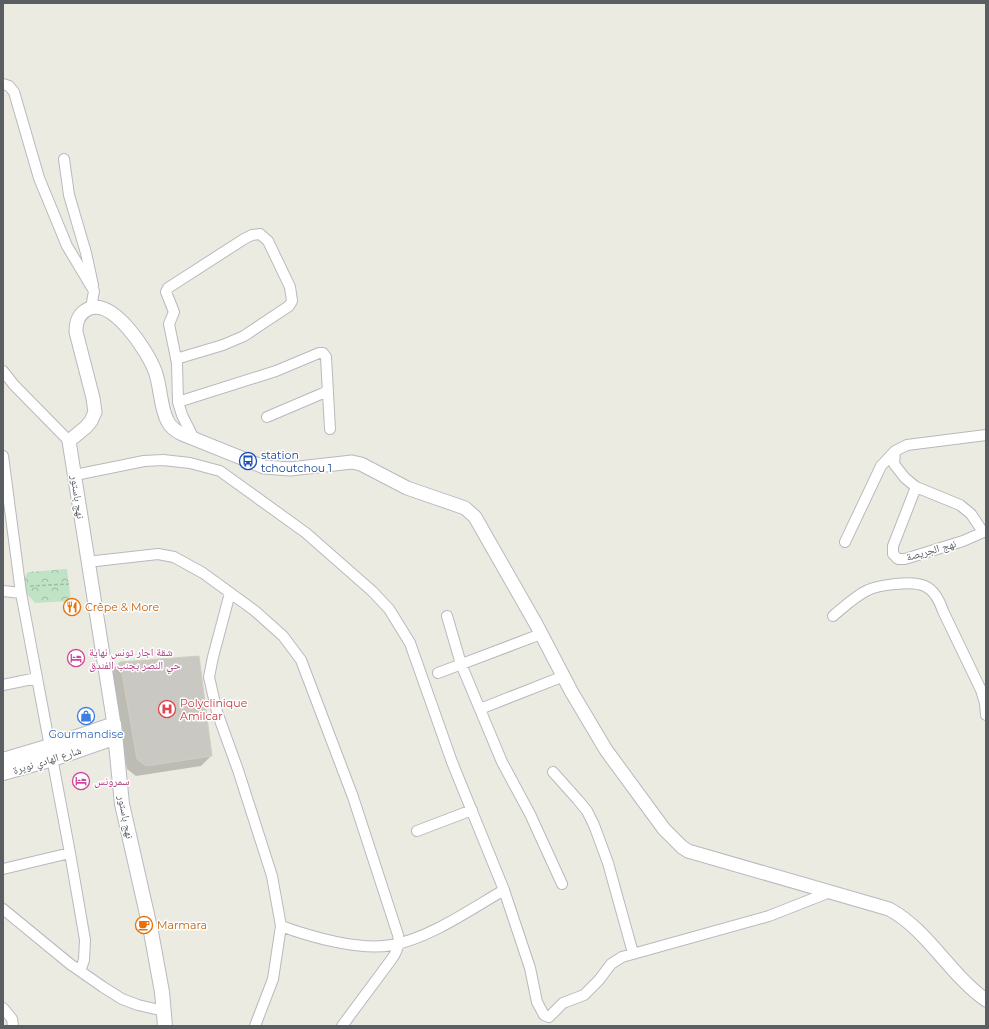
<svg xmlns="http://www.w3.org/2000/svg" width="989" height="1029" font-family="Montserrat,'Noto Naskh Arabic',sans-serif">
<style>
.park{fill:url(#park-crowns)}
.shadow{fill:#0003}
.building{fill:#cac8c2;stroke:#d0cec1}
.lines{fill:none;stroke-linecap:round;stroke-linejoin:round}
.minor-casing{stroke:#b7b9be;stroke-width:12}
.tertiary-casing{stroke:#b7b9be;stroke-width:15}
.secondary-casing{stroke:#b8bac0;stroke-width:16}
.path{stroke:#9ac2ab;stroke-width:1.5;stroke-dasharray:4 2;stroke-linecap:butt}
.minor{stroke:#fff;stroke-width:10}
.tertiary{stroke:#fff;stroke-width:13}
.secondary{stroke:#fff;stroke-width:14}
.labels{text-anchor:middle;stroke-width:3;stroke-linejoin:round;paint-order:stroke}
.transit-label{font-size:11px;fill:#164399;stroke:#fff;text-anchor:start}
.street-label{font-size:11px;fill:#5a5d62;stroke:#fff}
.food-label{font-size:11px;fill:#c56008;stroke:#fff;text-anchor:start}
.hotel-label{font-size:11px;fill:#b23c85;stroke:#fff;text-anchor:start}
.health-label{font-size:11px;fill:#be3a42;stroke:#fff;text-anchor:start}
.shop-label{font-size:11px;fill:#366cbe;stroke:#fff}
</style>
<defs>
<pattern id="park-crowns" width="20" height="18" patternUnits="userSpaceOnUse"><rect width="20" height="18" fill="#c0e2c5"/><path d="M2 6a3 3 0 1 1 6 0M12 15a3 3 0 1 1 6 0" fill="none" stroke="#9fbaa3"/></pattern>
</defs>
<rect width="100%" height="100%" fill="#ecebe2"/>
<path class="park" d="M67,569L71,601L35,603L20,586L28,572Z"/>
<path class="shadow" d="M198,657L211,756L201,766L136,776L127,769L110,672L120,662Z"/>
<path class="building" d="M199,656L212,756L146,766L137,759L120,662Z"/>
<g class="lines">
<g class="minor-casing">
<path id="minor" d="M3,84L9,86L14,92L39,178L67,246L94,291L91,308
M64,159L69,195L86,253L93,285
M176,359L223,345L244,336L289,306L292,301L290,287L268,241L260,234L252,235L244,239L171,286L168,288L166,292L174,312L169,324L177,363L178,402L182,415L194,439
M3,371L14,385L69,441
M178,402L276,371L319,353H323L326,357L330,429
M267,417L328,391
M986,435L907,445L895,451L894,464L905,478L916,487L893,546V554L898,559H905L963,541L986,531
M3,456L21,593L70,853L85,940L84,960L80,971
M75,475L144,461L163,460L190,463L220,471L306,533L372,591L389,609L410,643L452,762L504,890L530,968L537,1002L544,1015L549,1017L563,1003L584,995L599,980L611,964L622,957L769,916L830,892
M916,487L960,505L971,514L983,532
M845,542L881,466L895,451
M87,562L158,554L174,557L203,573L255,611L283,636L301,660L353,797L398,935C400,945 397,952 391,960L342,1026
M3,591L21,593
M230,593L213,657L209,677L217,712L238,770L272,876L281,926L273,979L255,1026
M447,616L461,664L502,762L530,814L562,884
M833,616C844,607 855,596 868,590C876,586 886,585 895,584C921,581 934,584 943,611L981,690L985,703L986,715
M438,673L541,634
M3,685L37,678
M480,709L564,676
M553,772L578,800L587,811L594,825L608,863L633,953
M417,831L472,810
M3,869L70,853
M3,909L70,964L103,987L122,999L138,1005L164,1011
M281,926C311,937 360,951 392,945C430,938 471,909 504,890
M3,1008L12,1019L13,1026"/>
</g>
<g class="tertiary-casing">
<path id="tertiary" d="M114,724L69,441L86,427L91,421L95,412L93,398L76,332C76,322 78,314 88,309C113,297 148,352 155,371C161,387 160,408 168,422C171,428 176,431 182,434L264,467L290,469L352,462L361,464L407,488L465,508L475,517L536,624L571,691L606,750L664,829L682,847L688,851L889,909C928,930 949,974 986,1000"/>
</g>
<g class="secondary-casing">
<path id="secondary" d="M3,760L50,746L114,724L122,804L151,932L162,992L165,1026
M3,773L53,759L114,738"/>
</g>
<path class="path" d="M30,586L69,584"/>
<use href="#minor" class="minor"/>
<use href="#tertiary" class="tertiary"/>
<use href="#secondary" class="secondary"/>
</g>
<defs>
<g id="bus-ring" transform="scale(0.9)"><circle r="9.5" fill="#fff" stroke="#1a4fb4" stroke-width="1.5"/><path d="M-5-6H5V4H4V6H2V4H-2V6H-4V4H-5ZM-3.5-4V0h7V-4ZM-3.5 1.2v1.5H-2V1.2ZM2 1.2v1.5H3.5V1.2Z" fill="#1a4fb4"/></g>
<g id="restaurant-ring" transform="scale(0.9)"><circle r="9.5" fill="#fff" stroke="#e8710a" stroke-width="1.5"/><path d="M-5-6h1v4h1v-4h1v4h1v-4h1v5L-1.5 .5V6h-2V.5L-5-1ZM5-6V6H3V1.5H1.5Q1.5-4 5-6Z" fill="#e8710a"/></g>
<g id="hotel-ring" transform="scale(0.9)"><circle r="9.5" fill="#fff" stroke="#d1479c" stroke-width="1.5"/><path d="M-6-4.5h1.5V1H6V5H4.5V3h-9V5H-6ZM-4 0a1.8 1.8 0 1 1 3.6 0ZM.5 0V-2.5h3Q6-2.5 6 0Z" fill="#d1479c"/></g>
<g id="hospital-ring" transform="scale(0.9)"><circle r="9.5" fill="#fff" stroke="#e0444e" stroke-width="1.5"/><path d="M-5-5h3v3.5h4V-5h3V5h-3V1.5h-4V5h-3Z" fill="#e0444e"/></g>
<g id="shop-ring" transform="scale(0.9)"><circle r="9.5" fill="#fff" stroke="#3f7fe0" stroke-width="1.5"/><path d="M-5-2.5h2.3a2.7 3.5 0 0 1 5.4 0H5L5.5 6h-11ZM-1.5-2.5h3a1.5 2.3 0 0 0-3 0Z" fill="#3f7fe0"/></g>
<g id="cafe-ring" transform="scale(0.9)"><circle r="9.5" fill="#fff" stroke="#e8710a" stroke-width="1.5"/><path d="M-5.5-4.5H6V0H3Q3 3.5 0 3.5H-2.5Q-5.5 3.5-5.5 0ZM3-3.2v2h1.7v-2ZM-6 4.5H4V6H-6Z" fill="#e8710a"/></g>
</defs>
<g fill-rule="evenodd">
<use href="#bus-ring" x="248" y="461"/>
<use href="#restaurant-ring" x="72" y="607"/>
<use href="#hotel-ring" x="76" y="658"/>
<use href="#hospital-ring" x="167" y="709"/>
<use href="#shop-ring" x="86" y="716"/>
<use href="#hotel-ring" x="81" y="781"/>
<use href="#cafe-ring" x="144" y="925"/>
</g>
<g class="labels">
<g class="transit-label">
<text x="261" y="459">station<tspan x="261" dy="13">tchoutchou 1</tspan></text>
</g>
<g class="street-label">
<text transform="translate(78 497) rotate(82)" y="4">نهج باستور</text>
<text transform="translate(931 550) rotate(-16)" y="4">نهج الجريصة</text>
<text transform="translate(47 760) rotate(-17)" y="4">شارع الهادي نويرة</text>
<text transform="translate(126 817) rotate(79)" y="4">نهج باستور</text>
</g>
<g class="food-label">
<text x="85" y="611">Crêpe &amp; More</text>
<text x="157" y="929">Marmara</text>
</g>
<g class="hotel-label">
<text x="89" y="656">شقة اجار تونس نهاية<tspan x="89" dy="13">حي النصر بجنب الفندق</tspan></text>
<text x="94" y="785">سمرونس</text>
</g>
<g class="health-label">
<text x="180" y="707">Polyclinique<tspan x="180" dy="13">Amilcar</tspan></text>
</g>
<g class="shop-label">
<text x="86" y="738">Gourmandise</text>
</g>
</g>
<rect width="989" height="1029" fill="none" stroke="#5a5d62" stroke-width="8"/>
</svg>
